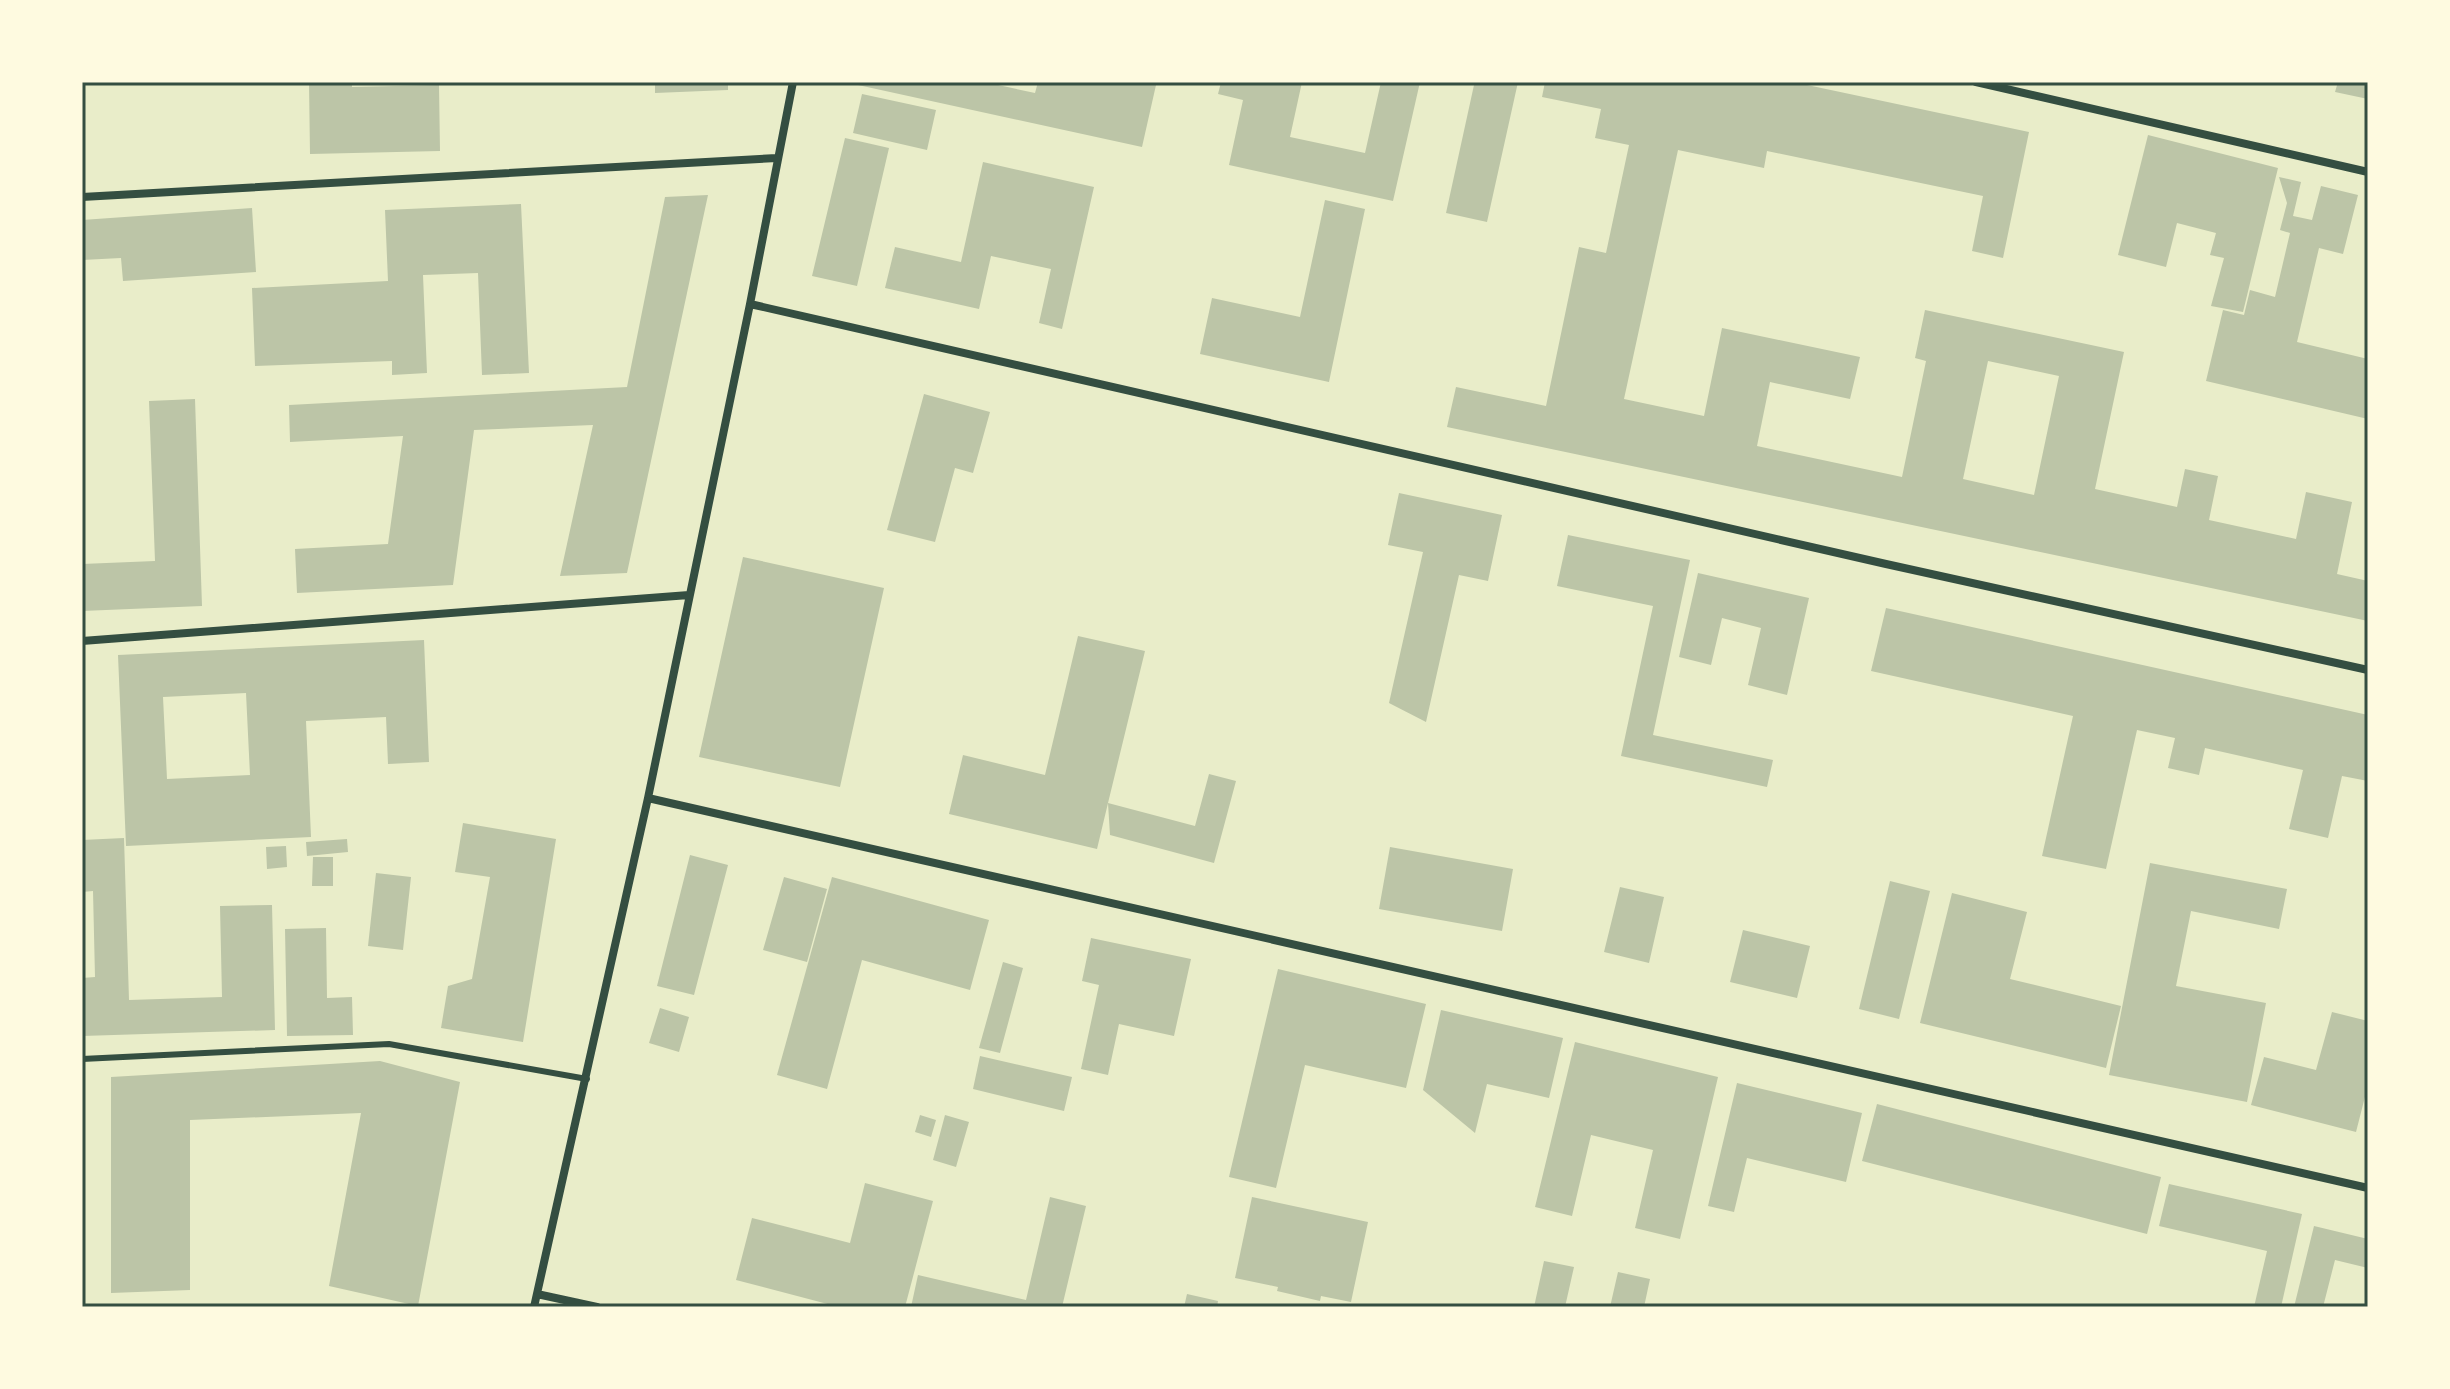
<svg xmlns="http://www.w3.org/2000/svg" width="2450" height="1389" font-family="'Alegreya Sans',sans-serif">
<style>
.building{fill:#bcc5a7;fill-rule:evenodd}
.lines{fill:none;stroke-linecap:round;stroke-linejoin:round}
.service{stroke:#344e41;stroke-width:6}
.minor{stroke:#344e41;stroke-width:8}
.neatline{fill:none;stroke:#344e41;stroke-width:3}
</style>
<rect width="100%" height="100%" fill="#e9edc9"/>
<path class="building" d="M309,82H352V87L439,85L440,151L310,154Z
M655,82H728V90L655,93Z
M859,82H984L1035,93L1038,82H1143L1156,85L1142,147L858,85Z
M1221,82H1302L1290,137L1365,153L1381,82H1420L1393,201L1229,165L1243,100L1218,94Z
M1464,82H1518L1487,222L1446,213L1474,85Z
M1545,82H1793L2029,132L2003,258L1972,251L1983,196L1767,151L1764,168L1678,150L1624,399L1704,416L1722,328L1860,357L1850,399L1770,382L1757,446L1902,477L1926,361L1915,358L1925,310L2124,352L2095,489L2177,507L2185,469L2218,476L2209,520L2296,539L2306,492L2352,502L2337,574L2368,581V621L1447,427L1456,387L1546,406L1579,247L1606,253L1629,145L1595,138L1601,109L1542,97ZM1988,361L2059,376L2034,495L1963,479Z
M2338,82H2368V99L2335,92Z
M862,94L936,110L927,150L853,133Z
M2148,135L2278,168L2243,312L2211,306L2224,258L2210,255L2216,233L2177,223L2166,267L2118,255Z
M845,138L889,148L857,286L812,276Z
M983,162L1094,187L1062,329L1039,323L1051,269L991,256L979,309L885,288L895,247L961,262Z
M2279,177L2301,182L2293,216L2312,220L2321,186L2358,195L2343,254L2319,248L2297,342L2368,359V419L2206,381L2223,310L2244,315L2250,290L2275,297L2290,233L2280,230L2287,203Z
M708,195L627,573L560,576L593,425L474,430L453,585L297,593L295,549L388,544L403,436L290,442L289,405L627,387L665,197Z
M1325,200L1365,209L1329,382L1200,354L1212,298L1300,317Z
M521,204L529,373L482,375L478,273L423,275L427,373L392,375V361L255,366L252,288L388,281L385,210Z
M252,208L256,272L123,281L121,258L82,260V220Z
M924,394L990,412L973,473L955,468L935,542L887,530Z
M195,399L202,606L82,611V564L155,561L149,401Z
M1399,493L1502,515L1488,581L1459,575L1426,722L1389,703L1423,552L1388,545Z
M1568,535L1690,560L1653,735L1773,760L1767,787L1621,756L1653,606L1557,586Z
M743,557L884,588L840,787L699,757Z
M1698,573L1809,598L1787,695L1748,685L1761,628L1722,618L1711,665L1679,657Z
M1886,608L2368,715V781L2342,776L2328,838L2289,829L2303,770L2205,748L2199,775L2168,768L2175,738L2137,730L2106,869L2042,856L2073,716L1871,671Z
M1078,636L1145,651L1108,803L1195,826L1209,774L1236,781L1214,863L1110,835L1108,803L1097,849L949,814L963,755L1045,775Z
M424,640L429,762L388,764L386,717L306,721L311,837L126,846L118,655ZM246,693L250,775L167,779L163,697Z
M463,823L556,839L523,1042L441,1028L448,986L472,979L490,877L455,872Z
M124,838L129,1000L222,997L220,906L272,905L275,1030L82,1036V978L95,977L93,891L82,892V840Z
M347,839L348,852L307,856L306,842Z
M286,846L287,867L267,869L266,847Z
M1390,847L1513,869L1502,931L1379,909Z
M690,855L728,865L694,995L657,986Z
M313,857H333V886H312Z
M2150,863L2287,889L2279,929L2191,911L2176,986L2266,1003L2247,1102L2109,1075Z
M376,873L411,877L403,950L368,946Z
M784,877L827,889L807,962L763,950Z
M832,877L989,920L970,990L862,960L827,1089L777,1075Z
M1890,881L1930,891L1899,1019L1859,1009Z
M1620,887L1664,897L1649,963L1604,952Z
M1952,893L2027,912L2010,979L2121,1006L2106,1068L1920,1023Z
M326,928L327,998L352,997L353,1035L287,1036L285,929Z
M1743,930L1810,946L1797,998L1730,982Z
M1091,938L1191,959L1174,1036L1119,1024L1108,1075L1081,1069L1099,985L1082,981Z
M1003,962L1023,968L1000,1053L979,1048Z
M1278,969L1426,1004L1406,1088L1305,1065L1276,1188L1229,1177Z
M660,1008L689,1017L679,1052L649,1043Z
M1441,1010L1563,1038L1549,1098L1487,1084L1475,1133L1423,1090Z
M2332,1012L2368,1021V1085L2356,1132L2251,1105L2264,1057L2316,1070Z
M1575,1042L1718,1077L1680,1239L1635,1228L1653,1150L1591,1135L1572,1216L1535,1207Z
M980,1056L1072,1077L1064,1111L973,1089Z
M380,1061L460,1082L418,1306L329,1286L361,1113L190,1120V1290L111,1293V1077Z
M1737,1083L1862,1113L1846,1182L1747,1158L1734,1212L1708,1206Z
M1877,1104L2161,1177L2147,1234L1862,1161Z
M920,1115L936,1120L931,1137L915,1132Z
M945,1115L969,1122L956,1167L933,1160Z
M865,1183L933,1201L905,1307H839L736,1280L752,1218L850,1243Z
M2169,1184L2302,1214L2281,1307H2254L2267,1251L2159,1226Z
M1050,1197L1086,1206L1062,1307H911L918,1275L1026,1300Z
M1252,1197L1368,1222L1351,1302L1321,1296L1320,1301L1277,1291L1278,1287L1235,1278Z
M2314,1226L2368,1239V1268L2335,1260L2323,1307H2294Z
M1544,1261L1574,1267L1565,1307H1534Z
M1618,1272L1650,1279L1644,1307H1610Z
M1187,1294L1218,1301L1217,1307H1184Z"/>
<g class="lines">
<path class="service" d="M82,1059L389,1044L587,1079"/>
<path class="minor" d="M1976,82L2368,172
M82,197L777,158
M750,304L1886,564L2368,670
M82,641L689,595
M648,798L2368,1188
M537,1294L597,1307
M534,1307L648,798L750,304L793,82"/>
</g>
<rect width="2450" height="1389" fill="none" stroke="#fefae0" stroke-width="168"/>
<rect x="84" y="84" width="2282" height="1221" class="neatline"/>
</svg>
